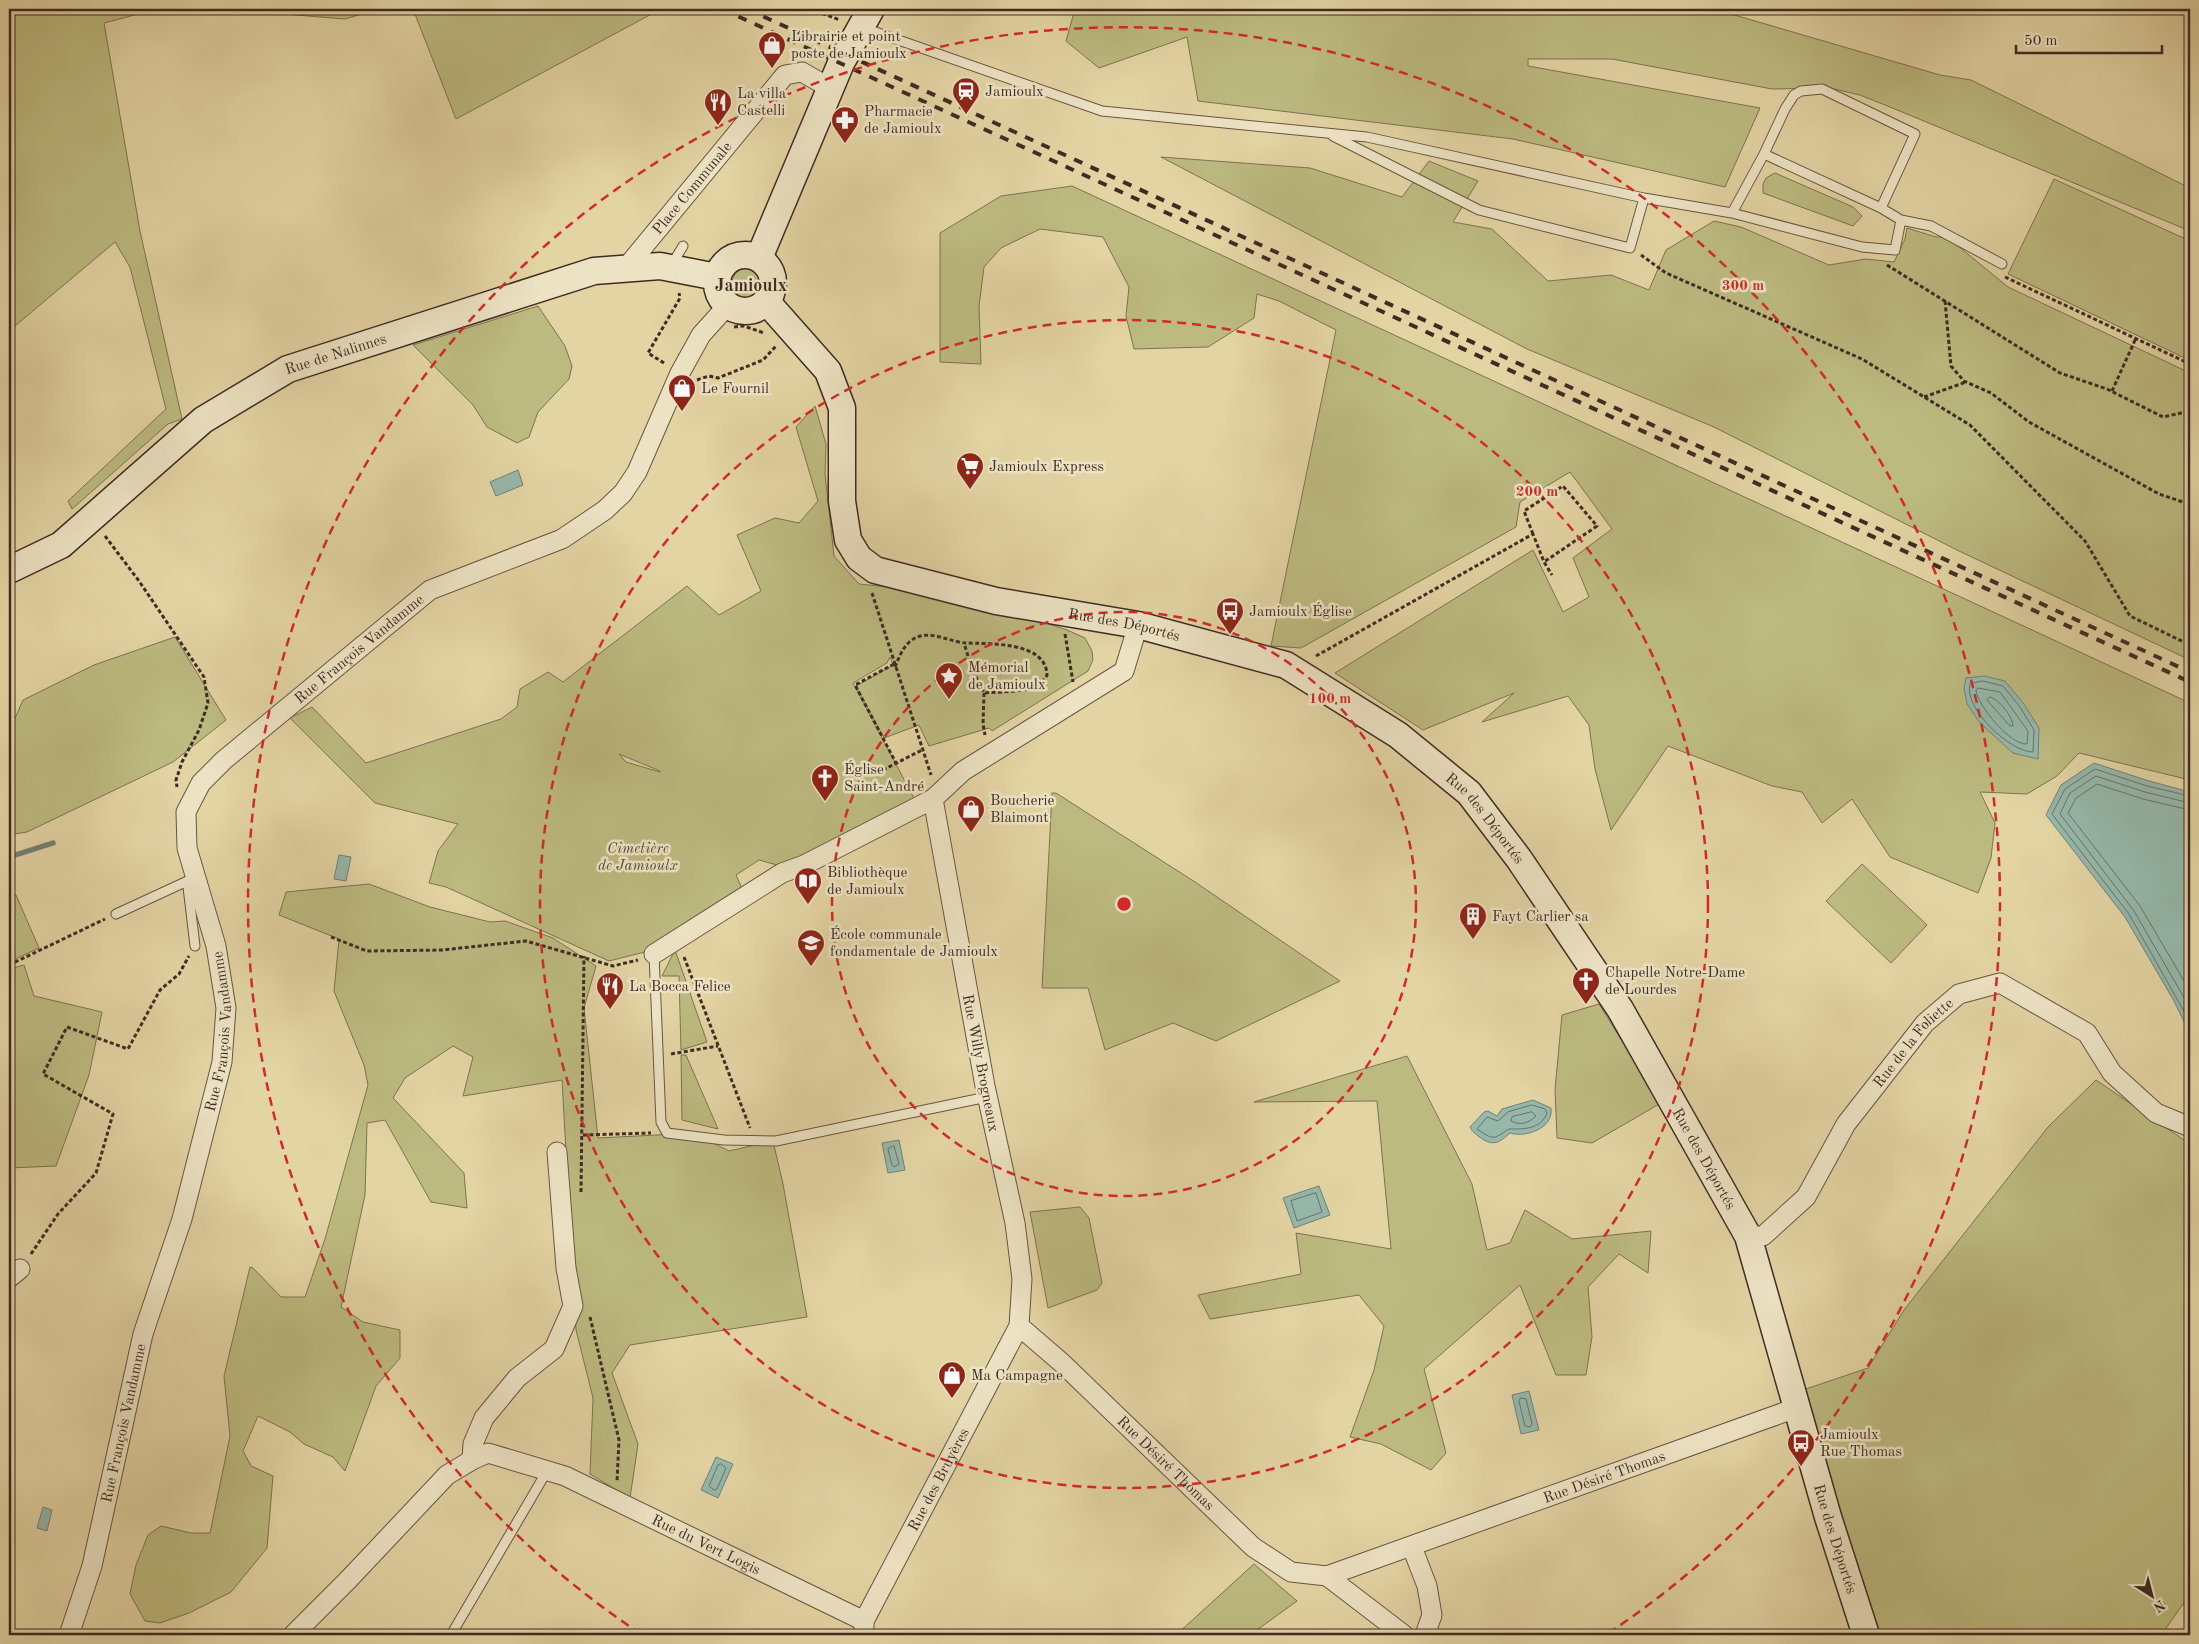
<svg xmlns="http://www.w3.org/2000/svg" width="2199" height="1644" font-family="'Old Standard TT',serif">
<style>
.green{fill:#bcba80;stroke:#7e7252;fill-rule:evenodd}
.water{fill:#95b8ab;stroke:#738075}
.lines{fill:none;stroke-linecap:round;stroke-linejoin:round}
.shore{stroke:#6a7267;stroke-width:1}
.stream{stroke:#738075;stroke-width:5.5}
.lane-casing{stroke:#685543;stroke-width:11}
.street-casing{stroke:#685543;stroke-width:21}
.secondary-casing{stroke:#3f2b23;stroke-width:29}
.path{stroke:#3f2b23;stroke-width:3;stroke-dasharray:4 2.5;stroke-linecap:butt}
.lane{stroke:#ede3c4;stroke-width:9}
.street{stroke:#ede3c4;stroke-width:19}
.secondary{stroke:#ede3c4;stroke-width:26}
.rail{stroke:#3f2b23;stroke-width:4;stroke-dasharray:9 9;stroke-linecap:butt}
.ring{fill:none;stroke:#d62828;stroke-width:2.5;stroke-dasharray:9 6}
.labels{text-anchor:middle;stroke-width:5;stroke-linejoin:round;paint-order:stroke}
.poi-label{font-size:15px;fill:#3f2b23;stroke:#ede3c4;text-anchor:start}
.street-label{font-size:15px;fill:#3f2b23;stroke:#ede3c4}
.park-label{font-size:15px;font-style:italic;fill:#584836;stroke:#ede3c4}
.quarter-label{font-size:18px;font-weight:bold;fill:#3f2b23;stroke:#ede3c4}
.centre{fill:#d62828;stroke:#ede3c4;stroke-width:2.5}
.ring-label{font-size:15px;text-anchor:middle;font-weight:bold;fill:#d62828;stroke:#ede3c4;stroke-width:5;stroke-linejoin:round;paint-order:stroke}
</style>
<rect width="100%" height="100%" fill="#e3d4a4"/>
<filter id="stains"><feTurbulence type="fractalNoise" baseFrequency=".004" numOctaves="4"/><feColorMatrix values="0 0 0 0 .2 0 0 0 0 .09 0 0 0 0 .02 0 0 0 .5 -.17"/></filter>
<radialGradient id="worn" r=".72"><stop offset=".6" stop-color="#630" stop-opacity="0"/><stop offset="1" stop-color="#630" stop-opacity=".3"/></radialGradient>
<path class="green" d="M9,9H167L146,12L104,23L140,231L182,419L168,424L72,509L68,501L166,409L130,267L115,242L9,331Z
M222,9H378L345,19Z
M413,9H661L456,119Z
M1075,9H1714L1940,75L1971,80L2190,188V231L1890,107L1860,95L1830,88L1772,89L1612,59H1528V66L1760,108L1725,187L1513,139L1198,101L1187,37L1099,68L1066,41Z
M1161,157L1310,168L1402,197L1429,161L1478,181L1453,222L1492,229L1548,281L1611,275L1649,290L1666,250L1714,221L1741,227L1829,265L1866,259L1894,262L1905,239L1907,228L1936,237H1947L2008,287L2190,373V660L1959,551L1714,427L1527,349Z
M1775,173L1853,207L1862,216L1853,226L1763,193V184L1766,178Z
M2054,179L2190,241L2189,360L2008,274Z
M1072,186L2190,703V780L2079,753L2057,776L2027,794L1980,792L1995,823L1991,858L1978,893L1890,857L1852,799L1822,823L1802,792L1772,786L1668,746L1611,830L1595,769L1589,725L1568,696L1482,722L1514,693L1423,730L1335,673L1533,550L1563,612L1589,597L1573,558L1612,529L1570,472L1520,502L1516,527L1301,648L1271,646L1336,330L1279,301L1257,294L1254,318L1208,347L1134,349L1126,316L1129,287L1103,237L1040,229L1001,248L984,267L979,306L981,364L940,362V233L1001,196Z
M732 283a15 15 0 1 1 30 0a15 15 0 1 1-30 0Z
M538,306L565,346L572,366L569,379L538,412L529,437L517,443L487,427L473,405L413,345Z
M815,406L826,444L825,474L834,556L859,584L889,587L1021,615L1067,630L1085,638L1092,651L1093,660L1088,671L992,731L989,728L929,746L919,725L884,738L856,686L893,665L890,657L887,663L853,683L915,800L799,863L777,865L759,860L736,875L743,891L649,951L609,961L446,887L429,883L438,851L458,824L375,803L290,718L312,707L366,763L501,719L517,707L520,689L548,672L563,682L687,586L719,615L761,591L737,535L775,518L799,523L818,501L796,427ZM619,754L660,771V772L626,762Z
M175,637L226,720L173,762L27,832L9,835V732L23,700L94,665Z
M1052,793H1056L1195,882L1340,981L1216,1041L1173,1023L1105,1050L1088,988H1042Z
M1862,864L1927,925L1891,963L1826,901Z
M369,884L430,907L490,922L505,921L553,938L596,966L584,1008L598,1138L676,1134L701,1137L729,1151L773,1141L783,1184L807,1317L630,1345L612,1373L638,1444L630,1498L590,1474L593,1398L576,1330L562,1080L463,1096L473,1057L453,1046L405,1078L393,1098L464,1173L467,1208L431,1202L385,1120L367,1123L365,1195L341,1307L363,1322L400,1330V1358L376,1386L345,1471L333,1457L304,1444L290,1432L258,1416L243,1451L251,1466L273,1476L267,1548L231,1592L189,1613L160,1623L145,1621L130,1594L136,1565L148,1535L161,1526L191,1533H210L230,1436L224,1376L250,1267L253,1268L281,1297H305L325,1239L368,1085L364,1065L334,991L339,939L279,915L286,892Z
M16,895L39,948L9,962V897Z
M675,950L707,1042L681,1050L679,976H662Z
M24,965L34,996L102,1012L89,1075L56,1166L9,1168V969Z
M1599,1004L1661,1103L1592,1143L1557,1138L1555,1089L1562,1015Z
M681,1055H686L718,1129L682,1120Z
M1407,1056L1472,1184L1487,1250L1510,1243L1525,1210L1572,1239L1651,1231L1648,1273L1619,1254L1588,1287L1592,1337L1586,1375H1556L1520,1285L1424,1369L1446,1453L1431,1470L1381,1444L1350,1437L1374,1370L1384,1326L1359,1295L1210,1319L1198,1295L1301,1274L1296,1233L1391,1249L1377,1101L1254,1102Z
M2096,1080L2190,1144V1603L2186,1600L2161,1635H1876L1803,1390L1868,1368L1904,1310L2048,1127Z
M1080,1207L1089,1218L1102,1283L1097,1290L1048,1308L1030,1212Z
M1254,1564L1297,1601L1250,1635H1176Z"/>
<path class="water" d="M518,470L523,485L496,496L490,482Z
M1984,676L2005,681L2024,704L2039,728L2038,759L2013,753L1980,723L1967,704L1964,688L1966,678Z
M2094,763L2149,781L2190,792V1034L2174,1001L2125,917L2046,815L2061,785Z
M339,855L351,857L346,881L334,879Z
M1533,1100L1551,1108C1554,1128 1526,1138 1510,1133C1497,1145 1492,1146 1478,1136C1474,1132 1473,1133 1470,1127L1484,1112L1488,1111L1497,1116L1502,1109Z
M899,1140L905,1170L888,1173L882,1143Z
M1319,1186L1330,1215L1294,1228L1283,1198Z
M1529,1391L1539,1430L1521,1434L1512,1395Z
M716,1457L733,1464L718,1498L701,1490Z
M43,1507L52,1510L47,1531L37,1528Z"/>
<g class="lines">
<path class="shore" d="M1983,681L2003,686L2020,707L2034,730L2033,752C2010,752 1963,708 1970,684Z
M1978,688L2000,692L2028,731L2027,744C2010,745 1979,707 1976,691Z
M1990,697C1999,699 2013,717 2013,726H2010L1987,700Z
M2190,796L2147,786L2095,769L2065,789L2052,814L2129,914L2190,1022
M2190,803L2145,792L2096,776L2070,793L2060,814L2134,911L2190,1008
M2190,810L2143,799L2097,784L2076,798L2068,813L2140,906L2190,991
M1532,1105L1545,1109L1547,1113C1541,1130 1522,1129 1509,1129C1492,1140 1494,1140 1477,1129L1487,1117L1498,1121L1508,1112Z
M1532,1112L1536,1116C1529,1123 1520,1126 1511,1121L1512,1117Z
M894,1146L899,1164L894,1167L892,1165L888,1149Z
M1316,1193L1322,1212L1297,1221L1291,1201Z
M1521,1398L1526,1399L1532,1424L1530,1427L1525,1426L1519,1401Z
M721,1464L726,1468L717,1489L714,1490L709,1486L718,1465Z"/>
<path class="stream" d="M9,857L53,843"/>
<g class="lane-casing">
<path id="lane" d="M864,28L1102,111L1367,137L1644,198L1732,213L1862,247L1895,250L1901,220L1881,208L1764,154L1732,213
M1333,136L1479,210L1630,248L1644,198
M1764,154L1785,109L1794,95L1801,91L1822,89L1915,134L1881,208
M1901,220L1931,226L2002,264
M671,266L683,246
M194,878L188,887L195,946
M116,914L194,878
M654,954L661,1122L667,1133L724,1140L776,1141L987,1097
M451,1635L547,1471"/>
</g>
<g class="street-casing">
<g id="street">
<path id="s1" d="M625,269L785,75L802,72L830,88"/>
<path d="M654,954L782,873L804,865L933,799"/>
<path id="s2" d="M1748,1236H1763L1806,1197L1846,1124L1925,1023L1959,994L2000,983L2087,1033L2112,1073L2156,1113L2190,1127"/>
<path d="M9,1278L20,1269"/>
<path id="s3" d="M1019,1326L1062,1363L1253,1547L1291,1572L1327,1576L1796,1408"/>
<path d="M472,1460L473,1444L484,1418L517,1378L554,1349L573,1306L566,1268L557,1152"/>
<path d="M1412,1547L1427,1586L1432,1615L1425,1635"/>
<path d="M1327,1576L1404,1635"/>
<path id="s4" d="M69,1635L92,1566L143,1334L182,1219L222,1062L226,1008L216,946L187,848L186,812L201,783L224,760L430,590L562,539L605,510L623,493L637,472L680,373L701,335L727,306"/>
<path id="s5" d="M293,1635L348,1580L447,1475L472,1460L488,1453L565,1476L864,1621"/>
<path id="s6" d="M864,1635V1621L1019,1326L1022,1279L1015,1223L985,1086L933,799L963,771L1124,671L1138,625"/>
</g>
</g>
<g class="secondary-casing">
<g id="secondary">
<circle cx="745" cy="283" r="28"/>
<path d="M759,258L841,63L871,9"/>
<path id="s7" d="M766,301L828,371L842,408V501L848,540L859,558L875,570L996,601L1138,625L1286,665L1398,735L1469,793L1519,859L1620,1009L1748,1236L1828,1517L1866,1635"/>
<path id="s8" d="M9,570L61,545L203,420L288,369L594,271L660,266L717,277"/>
</g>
</g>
<path class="path" d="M810,9L840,20
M1641,255L1666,273L1862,359L1970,425L2085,541L2130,616L2190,645
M1887,265L2060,373L2107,389L2163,417L2190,411
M2005,277L2190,364
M1945,301L1951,366L1964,381L1991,393L2029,422L2159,494L2183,502L2190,507
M734,327L744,326L764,333
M664,363L648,353L680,298L679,293
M697,380L709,376L718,378L763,360L777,345
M2112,391L2136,338
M1924,397L1966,382
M1533,534L1524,511L1563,486L1597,526L1544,562
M105,536L139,581L204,677L208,703L199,730L182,762L176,780L177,787
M872,593L931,775
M1065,634L1073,682
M1316,656L1533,534L1544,562L1552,575
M894,664L855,685L896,763
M895,667C900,655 904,643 917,637C933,631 950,642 966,643C988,644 1046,641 1047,675C1038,694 1003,691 984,693L972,669L964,643
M984,693L983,724L985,735
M877,773L922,750
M331,937L367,951L442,950L526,941L613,966L638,960
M684,957L750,1128
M9,965L105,919
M671,1054L718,1046
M583,1135L651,1133
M581,1192L584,956
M31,1254L58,1214L96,1173L113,1114L43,1074L67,1027L128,1049L160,990L179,974L189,956
M590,1317L619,1440L617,1482"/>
<use href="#lane" class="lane"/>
<use href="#street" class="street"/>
<use href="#secondary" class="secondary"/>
<path class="rail" d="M722,9L2190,682
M747,9L2190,672"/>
</g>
<g class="ring">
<circle cx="1124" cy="904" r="292"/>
<circle cx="1124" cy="904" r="584"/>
<path d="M641 1634A876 876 0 1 1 1607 1634"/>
</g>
<defs>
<g id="shop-pin" transform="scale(1.4375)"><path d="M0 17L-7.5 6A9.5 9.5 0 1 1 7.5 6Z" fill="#8f2418" stroke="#ede3c4"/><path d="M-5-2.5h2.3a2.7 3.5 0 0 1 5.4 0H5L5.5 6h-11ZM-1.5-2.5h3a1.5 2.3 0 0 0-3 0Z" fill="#fff"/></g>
<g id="station-pin" transform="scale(1.4375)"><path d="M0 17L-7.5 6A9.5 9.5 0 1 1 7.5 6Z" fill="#8f2418" stroke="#ede3c4"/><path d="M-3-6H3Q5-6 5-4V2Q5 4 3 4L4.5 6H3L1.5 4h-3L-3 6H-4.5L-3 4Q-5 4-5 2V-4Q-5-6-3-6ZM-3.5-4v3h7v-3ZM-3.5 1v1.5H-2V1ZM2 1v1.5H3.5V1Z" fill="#fff"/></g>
<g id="restaurant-pin" transform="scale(1.4375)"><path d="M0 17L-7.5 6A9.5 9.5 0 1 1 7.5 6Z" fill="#8f2418" stroke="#ede3c4"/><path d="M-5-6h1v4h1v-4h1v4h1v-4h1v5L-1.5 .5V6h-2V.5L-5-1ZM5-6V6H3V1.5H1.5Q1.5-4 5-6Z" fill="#fff"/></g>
<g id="pharmacy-pin" transform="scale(1.4375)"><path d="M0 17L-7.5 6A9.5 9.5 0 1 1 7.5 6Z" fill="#8f2418" stroke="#ede3c4"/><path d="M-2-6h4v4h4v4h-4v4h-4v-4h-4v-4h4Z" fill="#fff"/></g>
<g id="supermarket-pin" transform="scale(1.4375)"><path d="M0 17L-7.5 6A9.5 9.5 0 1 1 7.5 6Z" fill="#8f2418" stroke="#ede3c4"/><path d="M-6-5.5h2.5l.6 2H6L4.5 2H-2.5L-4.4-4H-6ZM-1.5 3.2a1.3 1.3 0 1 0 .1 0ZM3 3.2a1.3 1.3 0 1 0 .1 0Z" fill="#fff"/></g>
<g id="bus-pin" transform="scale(1.4375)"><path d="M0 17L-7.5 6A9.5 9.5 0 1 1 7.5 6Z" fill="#8f2418" stroke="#ede3c4"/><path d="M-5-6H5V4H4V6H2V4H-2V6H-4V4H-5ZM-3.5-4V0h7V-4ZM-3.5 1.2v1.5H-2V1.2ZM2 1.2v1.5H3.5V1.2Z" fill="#fff"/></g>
<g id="sight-pin" transform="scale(1.4375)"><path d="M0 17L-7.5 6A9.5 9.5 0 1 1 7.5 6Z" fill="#8f2418" stroke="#ede3c4"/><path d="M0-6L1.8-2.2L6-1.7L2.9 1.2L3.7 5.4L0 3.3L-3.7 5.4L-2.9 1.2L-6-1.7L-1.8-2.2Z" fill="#fff"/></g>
<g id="church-pin" transform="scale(1.4375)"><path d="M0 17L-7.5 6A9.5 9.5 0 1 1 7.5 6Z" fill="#8f2418" stroke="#ede3c4"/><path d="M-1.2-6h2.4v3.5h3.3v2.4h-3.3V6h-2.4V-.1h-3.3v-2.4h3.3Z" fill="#fff"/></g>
<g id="library-pin" transform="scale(1.4375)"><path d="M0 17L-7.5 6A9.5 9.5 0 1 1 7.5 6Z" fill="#8f2418" stroke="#ede3c4"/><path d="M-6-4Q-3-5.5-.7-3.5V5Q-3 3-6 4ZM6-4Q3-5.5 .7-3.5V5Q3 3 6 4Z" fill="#fff"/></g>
<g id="building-pin" transform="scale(1.4375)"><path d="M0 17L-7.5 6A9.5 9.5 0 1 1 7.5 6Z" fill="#8f2418" stroke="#ede3c4"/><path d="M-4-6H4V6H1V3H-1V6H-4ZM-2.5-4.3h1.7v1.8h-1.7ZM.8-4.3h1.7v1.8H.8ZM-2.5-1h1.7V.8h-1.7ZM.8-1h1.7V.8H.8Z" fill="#fff"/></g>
<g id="school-pin" transform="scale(1.4375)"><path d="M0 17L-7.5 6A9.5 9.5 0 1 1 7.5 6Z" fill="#8f2418" stroke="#ede3c4"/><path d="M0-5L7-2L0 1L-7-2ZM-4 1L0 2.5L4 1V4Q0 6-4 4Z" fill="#fff"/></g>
</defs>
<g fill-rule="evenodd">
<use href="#shop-pin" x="772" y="45"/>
<use href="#station-pin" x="966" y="91"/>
<use href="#restaurant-pin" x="718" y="102"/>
<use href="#pharmacy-pin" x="845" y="120"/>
<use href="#shop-pin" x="682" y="388"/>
<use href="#supermarket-pin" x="970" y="466"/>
<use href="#bus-pin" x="1230" y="611"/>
<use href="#sight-pin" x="949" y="676"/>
<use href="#church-pin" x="825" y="778"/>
<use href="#shop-pin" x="971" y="809"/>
<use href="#library-pin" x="808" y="881"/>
<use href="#building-pin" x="1473" y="916"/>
<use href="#school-pin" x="811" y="943"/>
<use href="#church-pin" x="1586" y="981"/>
<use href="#restaurant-pin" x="610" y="986"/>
<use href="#shop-pin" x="952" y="1375"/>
<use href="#bus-pin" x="1801" y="1443"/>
</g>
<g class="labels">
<g class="poi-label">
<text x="791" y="41">Librairie et point<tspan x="791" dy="17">poste de Jamioulx</tspan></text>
<text x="985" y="96">Jamioulx</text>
<text x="737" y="98">La villa<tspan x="737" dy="17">Castelli</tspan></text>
<text x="864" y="116">Pharmacie<tspan x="864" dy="17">de Jamioulx</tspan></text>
<text x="701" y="393">Le Fournil</text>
<text x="989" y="471">Jamioulx Express</text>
<text x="1249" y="616">Jamioulx Église</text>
<text x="968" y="672">Mémorial<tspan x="968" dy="17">de Jamioulx</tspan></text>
<text x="844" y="774">Église<tspan x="844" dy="17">Saint-André</tspan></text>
<text x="990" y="805">Boucherie<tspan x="990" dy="17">Blaimont</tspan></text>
<text x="827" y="877">Bibliothèque<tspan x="827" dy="17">de Jamioulx</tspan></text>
<text x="1492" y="921">Fayt Carlier sa</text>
<text x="830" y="939">École communale<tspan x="830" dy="17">fondamentale de Jamioulx</tspan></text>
<text x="1605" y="977">Chapelle Notre-Dame<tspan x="1605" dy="17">de Lourdes</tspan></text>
<text x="629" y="991">La Bocca Felice</text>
<text x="971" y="1380">Ma Campagne</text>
<text x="1820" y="1439">Jamioulx<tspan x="1820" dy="17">Rue Thomas</tspan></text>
</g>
<g class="street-label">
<text dy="5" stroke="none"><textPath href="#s1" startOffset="105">Place Communale</textPath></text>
<text dy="5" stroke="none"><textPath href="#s8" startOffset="396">Rue de Nalinnes</textPath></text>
<text dy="5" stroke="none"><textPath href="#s7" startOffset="562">Rue des Déportés</textPath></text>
<text dy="5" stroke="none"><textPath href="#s4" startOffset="1089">Rue François Vandamme</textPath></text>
<text dy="5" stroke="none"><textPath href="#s7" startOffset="982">Rue des Déportés</textPath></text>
<text dy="5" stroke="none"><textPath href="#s4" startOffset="624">Rue François Vandamme</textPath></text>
<text dy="5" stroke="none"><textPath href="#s2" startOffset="262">Rue de la Foliette</textPath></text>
<text transform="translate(981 1063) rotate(79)" y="5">Rue Willy Brogneaux</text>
<text dy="5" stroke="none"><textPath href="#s7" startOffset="1388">Rue des Déportés</textPath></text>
<text dy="5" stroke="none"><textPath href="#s4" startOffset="219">Rue François Vandamme</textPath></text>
<text dy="5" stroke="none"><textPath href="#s3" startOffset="201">Rue Désiré Thomas</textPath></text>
<text dy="5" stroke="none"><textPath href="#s3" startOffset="698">Rue Désiré Thomas</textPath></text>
<text dy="5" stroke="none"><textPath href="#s6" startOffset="174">Rue des Bruyères</textPath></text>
<text dy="5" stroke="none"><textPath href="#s7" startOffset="1792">Rue des Déportés</textPath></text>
<text dy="5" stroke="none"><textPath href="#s5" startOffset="506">Rue du Vert Logis</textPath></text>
</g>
<g class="park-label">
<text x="638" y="853">Cimetière<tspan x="638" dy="17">de Jamioulx</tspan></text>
</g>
<g class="quarter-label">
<text x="751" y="291">Jamioulx</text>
</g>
</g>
<circle cx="1124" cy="904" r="8" class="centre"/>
<g class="ring-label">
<text x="1743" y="290">300 m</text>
<text x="1537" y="496">200 m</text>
<text x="1330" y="703">100 m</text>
</g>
<rect width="2199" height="1644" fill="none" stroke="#e3d4a4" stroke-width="30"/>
<rect x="10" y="10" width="2179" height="1624" fill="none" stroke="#3f2b23" stroke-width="2.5"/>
<rect x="15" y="15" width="2169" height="1614" fill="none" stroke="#3f2b23"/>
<g transform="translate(2152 1596) rotate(144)" stroke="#ede3c4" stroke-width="4" paint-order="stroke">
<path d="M0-4L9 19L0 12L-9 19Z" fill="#3f2b23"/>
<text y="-8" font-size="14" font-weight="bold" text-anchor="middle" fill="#3f2b23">N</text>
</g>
<path d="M2016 45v8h146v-8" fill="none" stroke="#3f2b23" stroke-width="2.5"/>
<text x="2024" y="45" font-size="15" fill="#3f2b23" stroke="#ede3c4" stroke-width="4" paint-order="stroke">50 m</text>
<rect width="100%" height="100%" filter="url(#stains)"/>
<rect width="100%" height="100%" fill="url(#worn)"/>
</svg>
